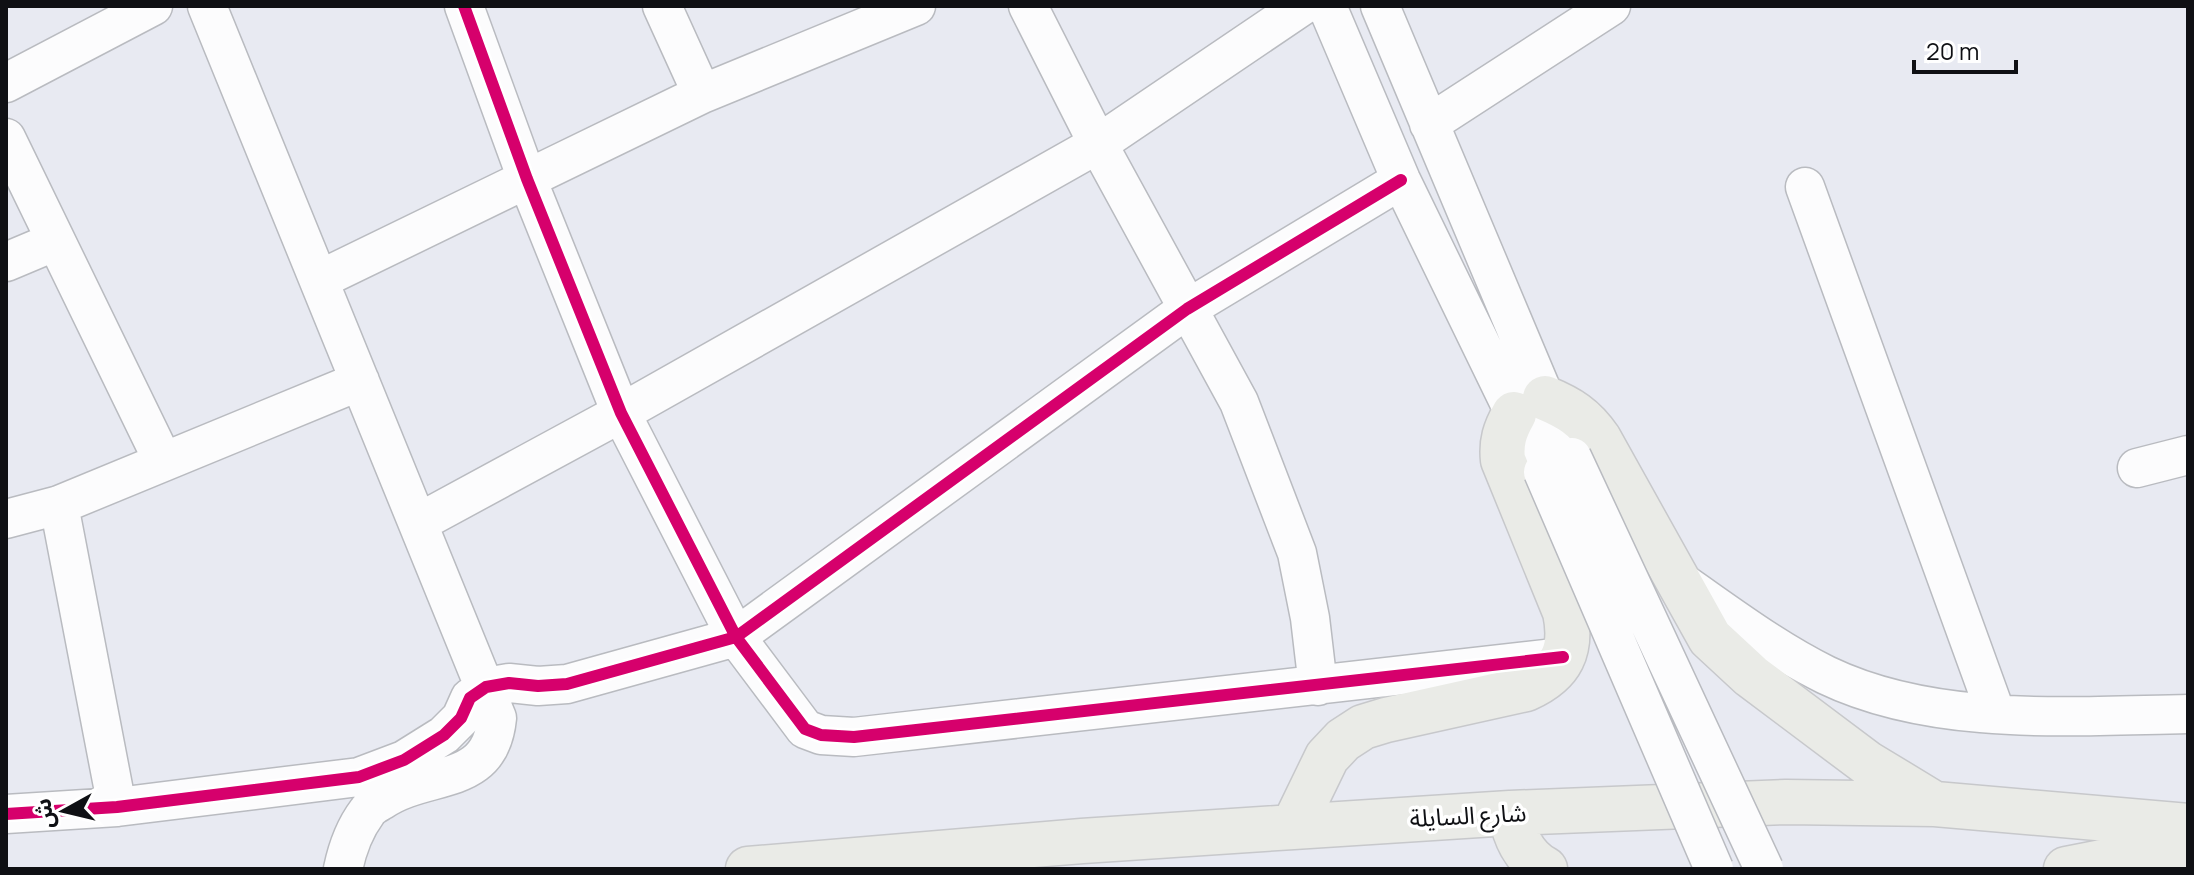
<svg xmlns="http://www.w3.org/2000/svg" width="2194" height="875" font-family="Manrope,'Noto Sans Arabic',sans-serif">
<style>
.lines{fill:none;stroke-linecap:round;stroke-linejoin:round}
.minor-casing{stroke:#b9bbc0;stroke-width:41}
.major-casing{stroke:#c7c8cb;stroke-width:47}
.minor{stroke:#fcfcfd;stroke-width:38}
.major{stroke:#eaebe7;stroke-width:44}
.minor-bridge-casing{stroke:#b9bbc0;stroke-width:41;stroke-linecap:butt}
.minor-bridge{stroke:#fcfcfd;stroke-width:38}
.cycleway-casing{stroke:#fff;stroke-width:17}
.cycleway{stroke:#d6006c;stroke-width:12}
.labels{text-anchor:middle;stroke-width:7;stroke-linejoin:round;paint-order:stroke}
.street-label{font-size:24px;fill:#0f1014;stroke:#fff}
</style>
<rect width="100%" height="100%" fill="#e8eaf2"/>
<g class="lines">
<g class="minor-casing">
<path id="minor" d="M207,6L497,718C490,789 428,769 381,801C376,804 370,807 367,812C355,828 347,850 343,869
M464,6L527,179L621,413L736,637L805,729L821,735L854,737L1563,657
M662,6L702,94
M1028,6L1098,144L1239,402L1297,553L1310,618L1318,686
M1327,6L1401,180L1543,472
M1380,6L1545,398L1572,457
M6,83L153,6
M1429,124L1611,6
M6,138L163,461
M1805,187L1996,714
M6,262L56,241
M319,280L702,94L916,6
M2137,468L2188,455
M59,505L117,807
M6,519L59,505L360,381
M418,523L621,413L1098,144L1302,6
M1677,579C1725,612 1773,649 1826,675C1934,727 2071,716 2188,714
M6,814L117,807L359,777L404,760L444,735L461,718L470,698L486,687L509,683L538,686L567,684L736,637L1187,309L1401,180"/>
</g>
<g class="major-casing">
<path id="major" d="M1545,398C1569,408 1584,417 1599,439L1710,638L1751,676L1867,763L1933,803
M1510,813C1515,836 1523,857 1545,869
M1293,827L1327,757L1343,740L1363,727L1386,720L1526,689C1562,673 1573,650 1565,612L1503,460C1501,442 1505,430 1514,414
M748,869L1082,841L1293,827L1510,813L1786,802L1935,804L2188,826
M2066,869L2188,845"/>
</g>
<use href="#minor" class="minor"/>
<use href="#major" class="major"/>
<g class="minor-bridge-casing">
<path id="minor-bridge" d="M1572,457L1764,869
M1543,472L1714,869"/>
</g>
<use href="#minor-bridge" class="minor-bridge"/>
<g class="cycleway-casing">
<path id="cycleway" d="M464,6L527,179L621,413L736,637L805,729L821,735L854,737L1563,657
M6,814L117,807L359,777L404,760L444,735L461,718L470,698L486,687L509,683L538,686L567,684L736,637L1187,309L1401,180"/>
</g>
<use href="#cycleway" class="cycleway"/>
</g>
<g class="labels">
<g class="street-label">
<text transform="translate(1468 816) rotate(-3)" y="8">شارع السايلة</text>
</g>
</g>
<rect width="2194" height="875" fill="none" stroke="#0f1014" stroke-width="16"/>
<g transform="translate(64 811) rotate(262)" stroke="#ffffff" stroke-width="6" paint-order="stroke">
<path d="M0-6L14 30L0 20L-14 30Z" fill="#0f1014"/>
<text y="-12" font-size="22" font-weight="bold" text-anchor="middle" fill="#0f1014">ش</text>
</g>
<path d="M1914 60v12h102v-12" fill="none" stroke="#0f1014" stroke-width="4"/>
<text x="1926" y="60" font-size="24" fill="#0f1014" stroke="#ffffff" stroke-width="6" paint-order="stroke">20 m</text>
</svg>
